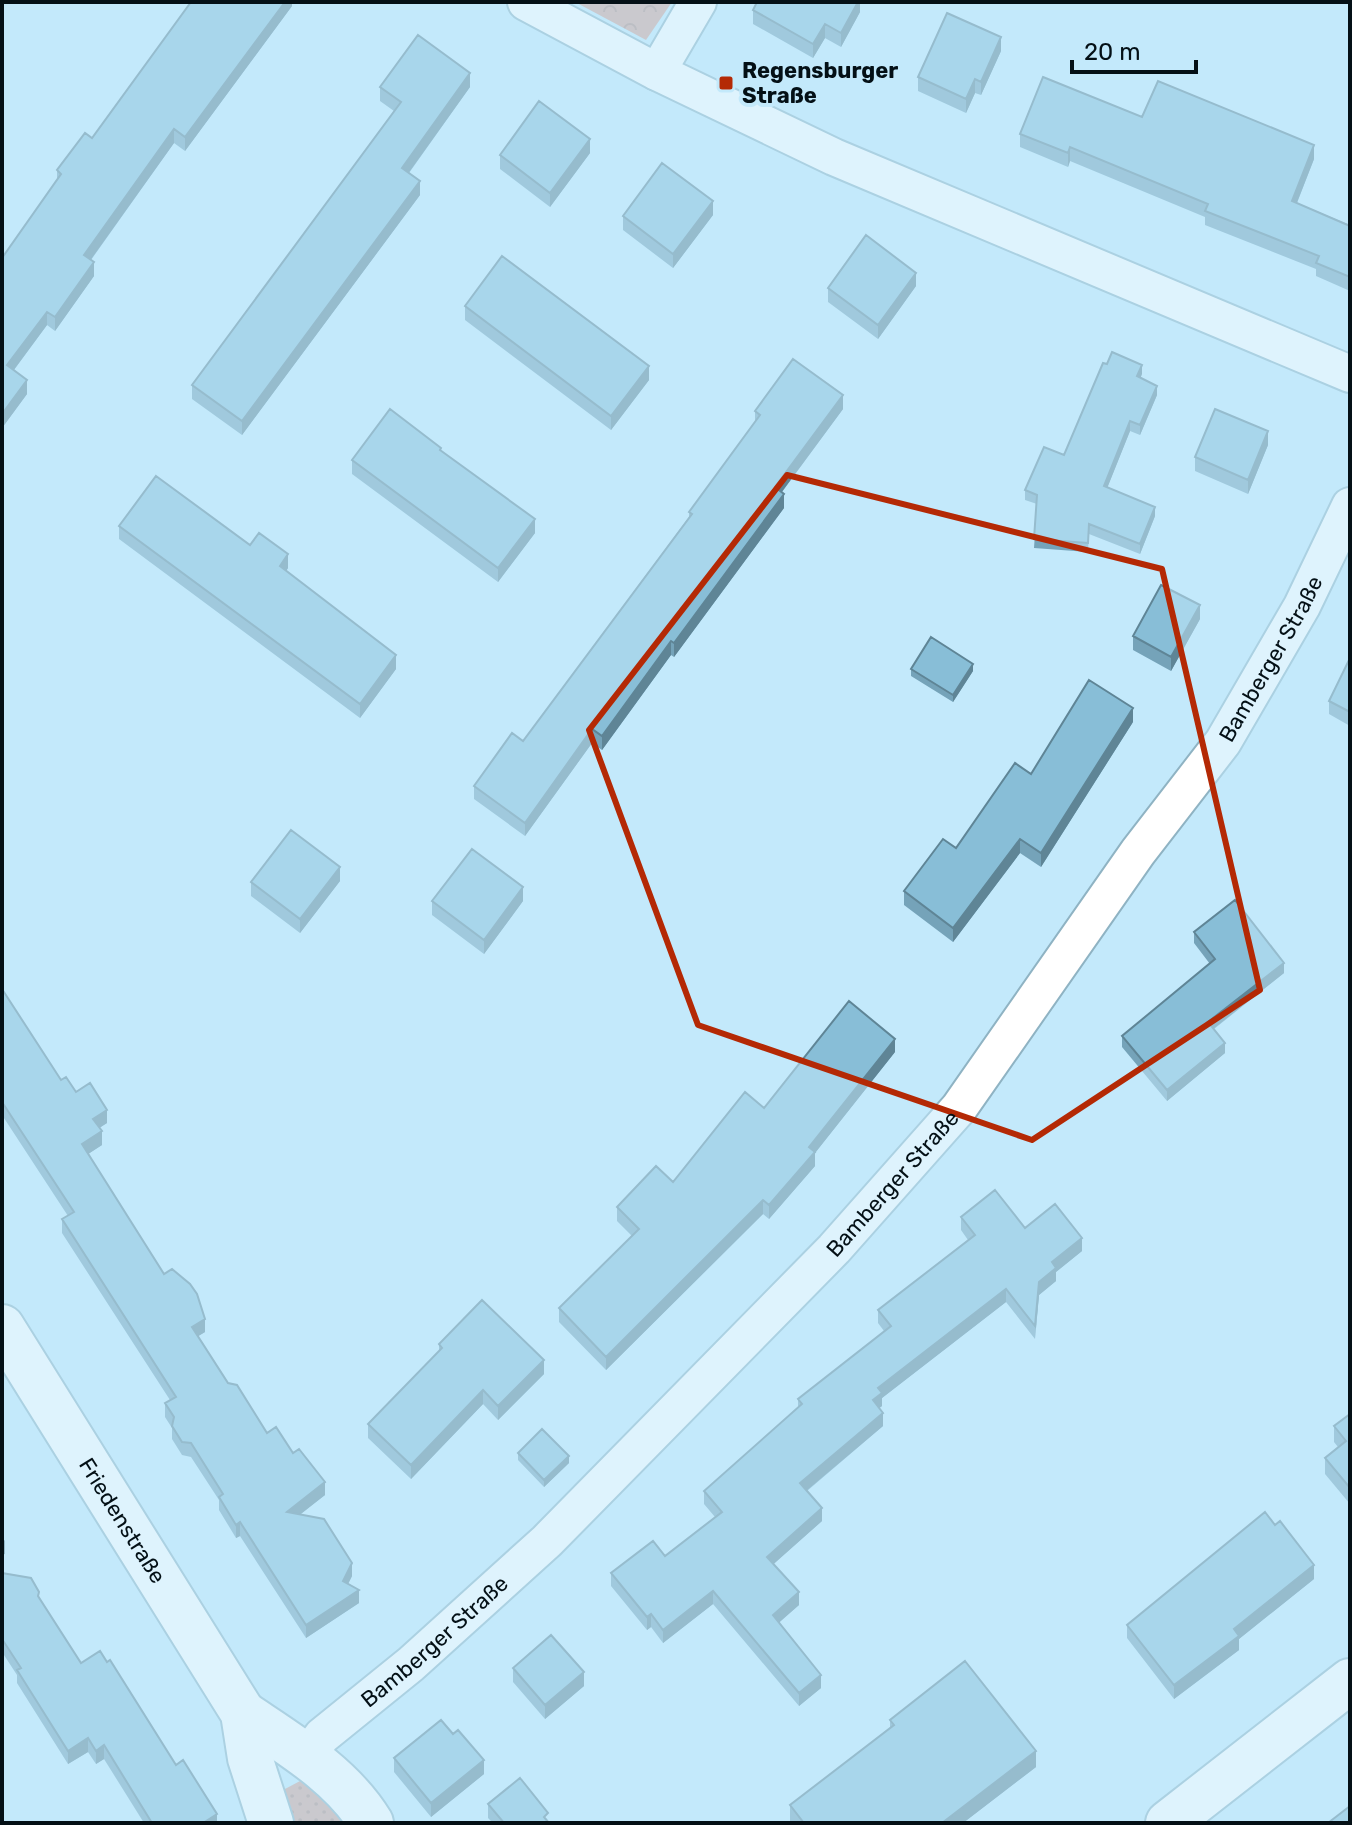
<svg xmlns="http://www.w3.org/2000/svg" width="1352" height="1825" font-family="Rubik,sans-serif">
<style>
.grass{fill:url(#grass-dots)}
.park{fill:url(#park-crowns)}
.lines{fill:none;stroke-linecap:round;stroke-linejoin:round}
.street-casing{stroke:#8fb3c3;stroke-width:40}
.secondary-casing{stroke:#8fb3c3;stroke-width:48}
.street{stroke:#fff;stroke-width:36}
.secondary{stroke:#fff;stroke-width:44}
.wall{fill:#75a3b9}
.shaded-wall{fill:#5f8596}
.building{fill:#88bed7;stroke:#5f8596;stroke-width:2}
.marked{fill:none;stroke:#b42905;stroke-width:6;stroke-linejoin:round}
.poi-dot{fill:#b42905;stroke:#c3e9fb;stroke-width:3}
.labels{text-anchor:middle;stroke-width:8;stroke-linejoin:round;paint-order:stroke}
.poi-label{font-size:22px;font-weight:bold;fill:#041016;stroke:#c3e9fb;text-anchor:start}
.street-label{font-size:22px;fill:#041016;stroke:#c3e9fb}
</style>
<defs>
<pattern id="grass-dots" width="8" height="8" patternUnits="userSpaceOnUse" patternTransform="scale(2)"><rect width="8" height="8" fill="#d2a398"/><path d="M2 2h.1M6 6h.1" fill="none" stroke="#b38b82" stroke-width="1.8" stroke-linecap="round"/></pattern>
<pattern id="park-crowns" width="20" height="18" patternUnits="userSpaceOnUse" patternTransform="scale(2)"><rect width="20" height="18" fill="#d2a398"/><path d="M2 6a3 3 0 1 1 6 0M12 15a3 3 0 1 1 6 0" fill="none" stroke="#b38b82"/></pattern>
</defs>
<rect width="100%" height="100%" fill="#c3e9fb"/>
<path class="grass" d="M300,1781L323,1789L355,1823H286L281,1811L285,1789Z"/>
<path class="park" d="M575,2H672L646,40Z"/>
<g class="lines">
<g class="street-casing">
<g id="street">
<path d="M526,2L657,72L834,157L1350,374"/>
<path d="M657,72L698,2"/>
<path id="s1" d="M307,1756L322,1736L411,1664L547,1541L834,1249L959,1108L1138,852L1223,742L1302,606L1350,506"/>
</g>
</g>
<g class="secondary-casing">
<g id="secondary">
<path id="s2" d="M2,1327L243,1713L250,1758L271,1823"/>
<path d="M243,1713C289,1744 342,1775 371,1823"/>
<path d="M1168,1823L1350,1681"/>
</g>
</g>
<use href="#street" class="street"/>
<use href="#secondary" class="secondary"/>
</g>
<path class="wall" d="M292,2V6L185,151L174,143L91,260L94,276L55,331L47,325L14,370L27,394L2,428V258L57,180V170L92,138Z
M860,2V12L841,47L825,38L813,58L753,24V10Z
M1001,51L981,95L975,93L966,113L918,91V77Z
M380,87H470L409,173L420,195L242,435L192,399V385L394,111L380,101Z
M1142,117L1314,159L1297,203L1350,225V291L1316,276V269L1205,225V217L1070,161L1068,167L1020,147V134Z
M590,153L550,207L500,169V155Z
M713,215L673,268L623,230V216Z
M916,286L878,339L828,302V288Z
M465,306L649,380L611,430L465,320Z
M1142,374L1140,378L1157,395L1140,435L1130,431L1107,488L1155,516L1140,554L1089,534L1088,552L1034,548L1037,504L1025,500V490L1064,455Z
M843,409L782,492L784,508L674,657L671,655L602,750L592,743L525,836L474,799V786L523,741L689,517V512L755,423V411Z
M1268,445L1248,494L1195,471V457Z
M441,451L535,533L498,582L352,474V460Z
M119,526L250,545L288,568L286,571L396,669L360,718L119,539Z
M1200,619L1171,671L1133,650V636Z
M1350,658V726L1329,714V701Z
M911,669L973,671L953,702L911,676Z
M1133,722L1041,867L1020,853L953,942L904,905V891L956,848L1031,774Z
M340,881L300,933L251,896V882Z
M432,901H523L484,954L432,915Z
M1194,932L1284,973L1214,1029L1225,1053L1167,1101L1122,1047V1036L1210,964L1194,943Z
M2,989L61,1080L76,1092L107,1123L99,1128L102,1145L88,1154L164,1274L205,1332L198,1336L228,1383L267,1433L293,1453L325,1495L300,1514L352,1576L348,1584L359,1603L306,1638L240,1536L236,1538L219,1510V1500L191,1457L182,1455L172,1439V1428L165,1417V1403L170,1400L62,1233V1219L68,1216L2,1115Z
M895,1052L815,1153V1166L769,1219L763,1214L606,1370L559,1322V1308L632,1236L617,1221V1207L673,1182L764,1108Z
M961,1217L1025,1228L1082,1251L1056,1272V1281L1039,1295L1035,1339L1006,1302L882,1398V1406L879,1408L883,1426L807,1491L822,1521L773,1564L799,1605L779,1622L821,1688L799,1706L713,1604L663,1643L651,1627L647,1630L611,1586V1573L665,1556L715,1517L704,1504V1491L798,1408V1399L884,1331L878,1323V1310L968,1240L961,1230Z
M439,1344L544,1374L498,1420L483,1404L411,1479L368,1438V1424L439,1352Z
M1350,1414V1504L1325,1474V1458L1338,1447L1334,1442V1426Z
M518,1453L569,1463L544,1487L518,1460Z
M2,1573L39,1597L81,1663L176,1765L217,1823H144L104,1759L96,1764L88,1752L68,1764L17,1683V1675L2,1652Z
M1314,1579L1239,1639V1650L1174,1699L1127,1638V1625Z
M513,1668L584,1686L545,1719L513,1682Z
M890,1720L1036,1767L963,1823H791L790,1822V1805L890,1728Z
M394,1758L484,1774L431,1817L394,1772Z
M488,1804L548,1822L549,1823H493L488,1818Z"/>
<path class="shaded-wall" d="M285,2H292V6L185,151V137Z
M858,2H860V12L841,47V33Z
M825,24V38L813,58V44Z
M1001,37V51L981,95V82Z
M470,73V87L402,182V168Z
M975,79V93L966,113V99Z
M174,129V143L84,269V255Z
M590,139V153L550,207V193Z
M1314,145V159L1292,215V201Z
M1070,147V161L1068,167V153Z
M420,181V195L242,435V421Z
M713,201V215L673,268V254Z
M94,262V276L55,331V317Z
M916,273V286L878,339V325Z
M47,312V325L7,379V365Z
M1142,365V374L1137,386V376Z
M649,366V380L611,430V416Z
M27,380V394L2,428V414Z
M1157,386V395L1140,435V425Z
M843,395V409L775,501V487Z
M1130,421V431L1104,496V486Z
M1268,431V445L1248,494V480Z
M784,494V508L674,657V643Z
M1155,507V516L1140,554V544Z
M535,519V533L498,582V568Z
M288,554V568L280,580V566Z
M1200,605V619L1171,671V657Z
M671,641V655L602,750V736Z
M396,655V669L360,718V704Z
M973,664V671L953,702V695Z
M1133,708V722L1041,867V853Z
M592,729V743L525,836V823Z
M1020,839V853L953,942V928Z
M340,867V881L300,933V919Z
M523,887V901L484,954V940Z
M1284,963V973L1208,1033V1022Z
M895,1039V1052L815,1153V1166L769,1219V1205L809,1147Z
M1225,1043V1053L1167,1101V1090Z
M107,1110V1123L93,1132V1119Z
M102,1131V1145L82,1158V1144Z
M763,1200V1214L606,1370V1357Z
M1082,1238V1251L1056,1272V1281L1039,1295L1035,1339L1039,1282L1052,1262Z
M1006,1289V1302L882,1398V1406L873,1413V1400L878,1388Z
M205,1319V1332L192,1340V1327Z
M544,1360V1374L498,1420V1406Z
M483,1390V1404L411,1479V1465Z
M883,1413V1426L800,1496V1483Z
M569,1456V1463L544,1487V1480Z
M325,1482V1495L287,1525V1512Z
M822,1508V1521L767,1570V1557Z
M240,1522V1536L236,1538V1525Z
M5,1540V1554L2,1555V1542Z
M352,1563V1576L343,1594V1581Z
M1314,1565V1579L1239,1639V1650L1174,1699V1685L1234,1629Z
M359,1590V1603L306,1638V1625Z
M713,1591V1604L663,1643V1630Z
M799,1592V1605L773,1628V1615Z
M651,1614V1627L647,1630V1617Z
M584,1672V1686L545,1719V1705Z
M821,1675V1688L799,1706V1693Z
M88,1738V1752L68,1764V1751Z
M104,1745V1759L96,1764V1751Z
M1036,1751V1767L963,1823H942Z
M484,1760V1774L431,1817V1803Z
M217,1814V1823H203Z"/>
<path class="building" d="M191,2H285L185,137L174,129L84,255L94,262L55,317L47,312L7,365L27,380L2,414V258L61,174L57,170L85,133L92,138Z
M757,2H858L841,33L825,24L813,44L753,10Z
M947,13L1001,37L981,82L975,79L966,99L918,77Z
M418,35L470,73L402,168L420,181L242,421L192,385L401,102L380,87Z
M1043,77L1142,117L1158,81L1314,145L1292,201L1350,226V277L1316,263L1319,256L1205,211L1208,204L1070,147L1068,153L1020,134Z
M539,101L590,139L550,193L500,155Z
M662,163L713,201L673,254L623,216Z
M866,235L916,273L878,325L828,288Z
M502,256L649,366L611,416L465,306Z
M1112,352L1142,365L1137,376L1157,386L1140,425L1130,421L1104,486L1155,507L1140,544L1089,524L1088,543L1034,539L1037,495L1025,490L1044,447L1064,455L1103,363L1107,364Z
M793,359L843,395L775,487L784,494L674,643L671,641L602,736L592,729L525,823L474,786L512,733L523,741L692,514L689,512L760,415L755,411Z
M390,409L441,448L440,450L535,519L498,568L352,460Z
M1215,409L1268,431L1248,480L1195,457Z
M156,476L250,545L259,533L288,554L280,566L396,655L360,704L119,526Z
M1161,585L1200,605L1171,657L1133,636Z
M931,637L973,664L953,695L911,669Z
M1350,658V712L1329,701Z
M1089,680L1133,708L1041,853L1020,839L953,928L904,891L943,839L956,848L1015,763L1031,774Z
M291,830L340,867L300,919L251,882Z
M472,849L523,887L484,940L432,901Z
M1235,900L1284,963L1208,1022L1225,1043L1167,1090L1122,1036L1215,959L1194,932Z
M2,989L61,1080L66,1077L76,1092L90,1083L107,1110L93,1119L102,1131L82,1144L164,1274L172,1269L190,1284L197,1294L205,1319L192,1327L228,1383L237,1385L267,1433L276,1427L293,1453L299,1449L325,1482L287,1512L324,1519L352,1563L343,1581L359,1590L306,1625L240,1522L236,1525L219,1497L223,1494L191,1443L182,1442L172,1426L174,1417L165,1403L176,1397L62,1219L74,1212L2,1102Z
M849,1001L895,1039L809,1147L815,1152L769,1205L763,1200L606,1357L559,1308L639,1229L617,1207L656,1166L673,1182L745,1092L764,1108Z
M995,1190L1025,1228L1055,1204L1082,1238L1052,1262L1056,1268L1039,1282L1035,1326L1006,1289L878,1388L882,1393L873,1400L883,1413L800,1483L822,1508L767,1557L799,1592L773,1615L821,1675L799,1693L713,1591L663,1630L651,1614L647,1617L611,1573L653,1541L665,1556L722,1512L704,1491L802,1404L798,1399L891,1326L878,1310L975,1235L961,1217Z
M482,1300L544,1360L498,1406L483,1390L411,1465L368,1424L442,1348L439,1344Z
M1350,1414V1488L1325,1458L1346,1441L1334,1426Z
M542,1429L569,1456L544,1480L518,1453Z
M1265,1512L1275,1525L1280,1521L1314,1565L1234,1629L1239,1636L1174,1685L1127,1625Z
M2,1573L31,1578L39,1592L38,1596L81,1663L100,1651L107,1662L110,1660L176,1765L183,1760L217,1814L203,1823H152L104,1745L96,1751L88,1738L68,1751L17,1670L21,1668L2,1639Z
M551,1635L584,1672L545,1705L513,1668Z
M965,1661L1036,1751L942,1823H801L803,1822L790,1805L894,1725L890,1720Z
M441,1720L453,1734L458,1730L484,1760L431,1803L394,1758Z
M520,1778L548,1813L544,1817L549,1823H504L488,1804Z
M1350,1806V1823H1328Z"/>
<path d="M0 0H1352V1825H0ZM787,475L1162,569L1260,990L1032,1140L698,1025L589,730Z" fill="#c3e9fb" fill-opacity=".55" fill-rule="evenodd"/>
<path class="marked" d="M787,475L1162,569L1260,990L1032,1140L698,1025L589,730Z"/>
<rect class="poi-dot" x="718" y="75" width="16" height="16" rx="4"/>
<g class="labels">
<g class="poi-label">
<text x="742" y="78">Regensburger<tspan x="742" dy="25">Straße</tspan></text>
</g>
<g class="street-label">
<text dy="8" stroke="none"><textPath href="#s1" startOffset="1468">Bamberger Straße</textPath></text>
<text dy="8" stroke="none"><textPath href="#s1" startOffset="820">Bamberger Straße</textPath></text>
<text dy="8" stroke="none"><textPath href="#s2" startOffset="228">Friedenstraße</textPath></text>
<text dy="8" stroke="none"><textPath href="#s1" startOffset="172">Bamberger Straße</textPath></text>
</g>
</g>
<rect width="1352" height="1825" fill="none" stroke="#041016" stroke-width="8"/>
<path d="M1072 60v12h124v-12" fill="none" stroke="#041016" stroke-width="4"/>
<text x="1084" y="60" font-size="24" fill="#041016" stroke="#c3e9fb" stroke-width="6" paint-order="stroke">20 m</text>
</svg>
